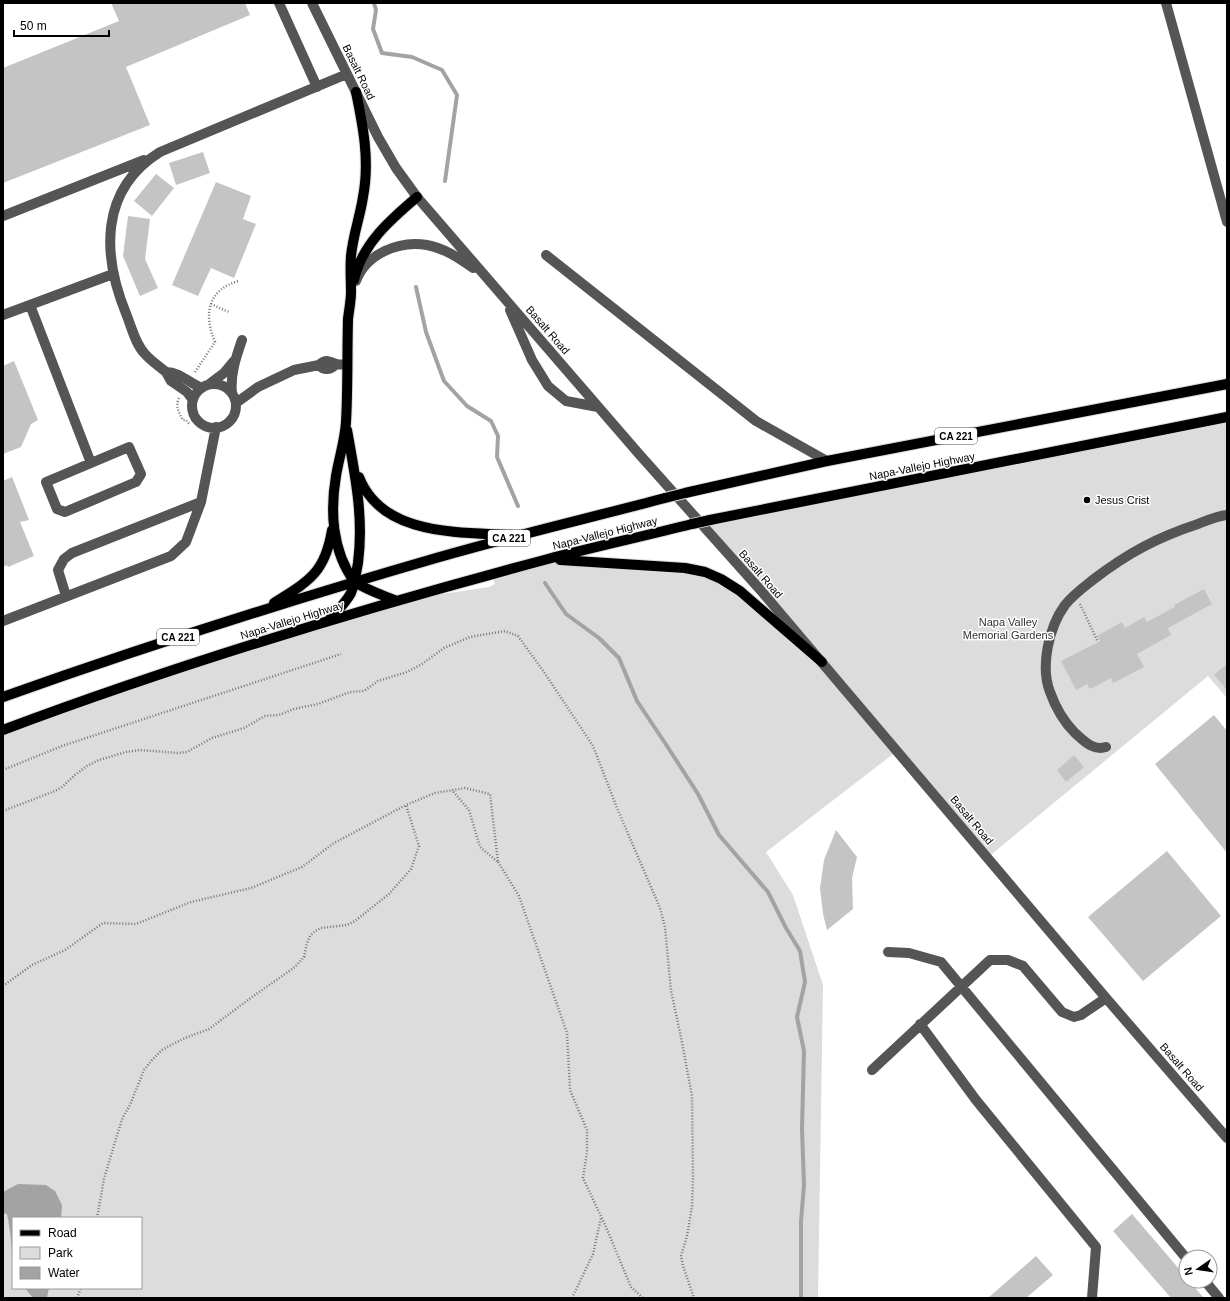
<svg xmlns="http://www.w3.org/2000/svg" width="1230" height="1301" font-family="Arial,sans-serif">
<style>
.green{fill:#dcdcdc;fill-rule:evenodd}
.water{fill:#a3a3a3}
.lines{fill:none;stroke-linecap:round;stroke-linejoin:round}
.stream{stroke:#a3a3a3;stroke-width:4}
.building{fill:#c4c4c4}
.major-casing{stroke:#dbdbdb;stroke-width:12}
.path{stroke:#777;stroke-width:2.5;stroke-dasharray:1 2;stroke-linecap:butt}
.minor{stroke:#555;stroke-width:10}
.major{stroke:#000;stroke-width:10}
.major-bridge-casing{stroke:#dbdbdb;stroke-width:12;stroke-linecap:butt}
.major-bridge{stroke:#000;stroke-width:10}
.poi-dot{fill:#000;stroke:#fff;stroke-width:1.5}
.labels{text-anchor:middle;stroke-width:3;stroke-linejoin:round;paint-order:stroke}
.shield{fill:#fff;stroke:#4c4c4c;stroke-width:1}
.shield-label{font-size:10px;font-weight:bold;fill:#000}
.street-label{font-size:11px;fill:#000;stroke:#fff}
.poi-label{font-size:11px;fill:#000;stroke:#fff;text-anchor:start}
.park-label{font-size:11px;fill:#333;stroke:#fff}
</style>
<rect width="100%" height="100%" fill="#fff"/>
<path class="green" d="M1227,417V698L1208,676L987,858L897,751L766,852L793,895L823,985L818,1298H3V730L397,601L489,587L495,584L492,575L548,559L621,563L721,579L819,659L701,524ZM13,1218H141V1288H13Z"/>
<path class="water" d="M18,1184L46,1185L55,1191L62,1205L61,1218H13V1269C12,1249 11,1233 7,1214L3,1213V1192Z
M25,1288H49L47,1297H32Z"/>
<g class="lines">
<path class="stream" d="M374,3L376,10L373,29L382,53L412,57L442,70L457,95L445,181
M416,287L426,332L444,381L467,406L491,421L498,436L497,457L518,506
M545,583L566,614L599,638L619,658L637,701L667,746L698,794L719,835L768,892L786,928L800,951L805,982L797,1017L804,1051L802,1129L804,1185L801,1221V1298"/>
</g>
<path class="building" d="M111,3H245L250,15L126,67L150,125L3,183V68L119,21Z
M203,152L210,173L176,185L169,163Z
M156,174L174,188L152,216L134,201Z
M216,182L251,196L243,219L256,224L234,278L211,268L198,296L172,285Z
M128,216L150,219L145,259L158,288L140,296L123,256Z
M14,361L38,420L31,424L21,447L3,454V366Z
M12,477L29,520L20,522L34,556L8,567L7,565L3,567V481Z
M1204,589L1212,604L1168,628L1171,635L1137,654L1144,667L1113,683L1111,678L1090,689L1087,684L1076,690L1061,661L1100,641L1097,636L1122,622L1125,628L1144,617L1147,622L1175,607L1174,605Z
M1227,664V690L1214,675Z
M1214,715L1227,731V853L1155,764Z
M1074,755L1084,767L1066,782L1057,770Z
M836,830L857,857L852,878L853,909L827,930L823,914L820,888L824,860Z
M1167,851L1221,916L1143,981L1088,917Z
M1132,1214L1186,1277V1281H1189L1204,1298H1171L1113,1231Z
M1036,1256L1053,1275L1026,1298H988Z"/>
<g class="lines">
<g class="major-casing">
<path id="major" d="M356,92C363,126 370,161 363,197C360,217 353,235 351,256C350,268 351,280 351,292C351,301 349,310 348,319C347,354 348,388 346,422C345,440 339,458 336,476C330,511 332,551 354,581C358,586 389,598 397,601
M354,280C362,244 390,220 417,197
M359,477C382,536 458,532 511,535
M685,493L827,461L1227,384
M710,520L1227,417
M560,560L685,568L705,572L721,579L740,591L822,662
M274,603C309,581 325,573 332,530
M328,621C336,612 345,604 351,593C355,583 356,573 358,563C364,517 355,475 347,430
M3,697C146,646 291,600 436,558C512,536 589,518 665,498
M3,730C181,663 364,608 548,559C595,547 644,536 692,524"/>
</g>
<path class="path" d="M211,304L229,312
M195,372L215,342C203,314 208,289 239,281
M179,398C175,406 179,413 183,420H186L190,425
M1080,604L1098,642
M3,770L62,746L341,654
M3,811L55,791L62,787L75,775L87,766L99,760L126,752L140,750L177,753L187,752L212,738L244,728L265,716L279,715L294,709L318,704L350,692L364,691L378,681L407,672L422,664L444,648L470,637L505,631L518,636L544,672L593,746L617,808L660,908L665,927L671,991L681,1037L692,1096L693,1177L692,1206L687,1236L681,1256L683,1266L694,1298
M498,862L519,896L567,1033L570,1090L587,1130V1152L583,1178L606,1227L631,1287L643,1298
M3,986L32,965L65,950L103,923L136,924L191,902L251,888L302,867L334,843L406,805
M97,1218L104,1179L117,1135L123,1117L130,1105L144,1070L152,1060L162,1050L173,1044L185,1038L209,1029L252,997L295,967L304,957L307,943L310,936L315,931L321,928L347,925L355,921L389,894L411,869L419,846L406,805L435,793L465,788L490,794L498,862L480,847L469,810L452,790
M77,1298L81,1288
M572,1298L593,1254L601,1218"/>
<path class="minor" d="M279,3L317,87
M312,3L378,137L396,168L417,197L639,454L763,593L1106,998L1227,1138
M1166,3L1227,222
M3,216L144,160
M546,255L756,421L827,461
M356,281C366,254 399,240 427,245C444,248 459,258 473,268
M30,305L91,463
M510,310L532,360L548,386L566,401L598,407
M3,315L113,274
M336,364C331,370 324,371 319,365C327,358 329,362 337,364C340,365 344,364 347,364
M166,372C159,366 151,361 145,354C136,345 132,329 127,316C102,256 99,190 160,152L347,74
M192 406a22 22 0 1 1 44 0a22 22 0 1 1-44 0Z
M208,385L224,373L234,361
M232,393C230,375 236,357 242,340
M193,400L187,392L171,381L166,372C180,372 189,383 202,388
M236,403L258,387L294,370L319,365
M129,447L141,474L136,482L65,512L57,509L46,482Z
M66,596L58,570L64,559L72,553L201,502
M3,621L171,556L186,542L201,502L216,427
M1106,747C1093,751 1084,741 1075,733C1064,722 1055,706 1050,692C1040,666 1049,627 1065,605C1073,595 1084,587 1094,579C1128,553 1158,537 1198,524C1208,520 1217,516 1227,515
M888,952L909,953L941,962L1186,1258
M920,1024L976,1100L1096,1247L1092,1298
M872,1070L990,960H1008L1023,966L1062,1012L1074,1017L1081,1015L1106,998
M1205,1281L1219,1298"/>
<use href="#major" class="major"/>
<g class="major-bridge-casing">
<path id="major-bridge" d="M665,498L685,493
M692,524L710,520"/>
</g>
<use href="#major-bridge" class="major-bridge"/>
</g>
<circle class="poi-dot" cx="1087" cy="500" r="4"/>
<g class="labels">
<g class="shield">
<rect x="935" y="428" width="42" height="16" rx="3"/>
<rect x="488" y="530" width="42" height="16" rx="3"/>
<rect x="157" y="629" width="42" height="16" rx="3"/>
</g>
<g class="shield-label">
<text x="956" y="440">CA 221</text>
<text x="509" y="542">CA 221</text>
<text x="178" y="641">CA 221</text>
</g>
<g class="street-label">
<text transform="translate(359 72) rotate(64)" y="4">Basalt Road</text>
<text transform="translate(548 330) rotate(49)" y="4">Basalt Road</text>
<text transform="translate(922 466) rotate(-11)" y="4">Napa-Vallejo Highway</text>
<text transform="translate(605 533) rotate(-14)" y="4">Napa-Vallejo Highway</text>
<text transform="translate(761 574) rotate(49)" y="4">Basalt Road</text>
<text transform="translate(292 620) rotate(-17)" y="4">Napa-Vallejo Highway</text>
<text transform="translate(972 820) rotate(50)" y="4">Basalt Road</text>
<text transform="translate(1182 1067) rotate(49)" y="4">Basalt Road</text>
</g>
<g class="poi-label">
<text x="1095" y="504">Jesus Crist</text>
</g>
<g class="park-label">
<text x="1008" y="626">Napa Valley<tspan x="1008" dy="13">Memorial Gardens</tspan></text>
</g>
</g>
<rect width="1230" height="1301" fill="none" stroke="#000000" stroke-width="8"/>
<rect x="12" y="1217" width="130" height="72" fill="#ffffff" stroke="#999999"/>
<rect x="20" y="1230" width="20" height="6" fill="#000000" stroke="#999999"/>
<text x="48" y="1237" font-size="12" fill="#000000">Road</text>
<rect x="20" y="1247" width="20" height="12" fill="#dcdcdc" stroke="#999999"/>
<text x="48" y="1257" font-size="12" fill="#000000">Park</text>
<rect x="20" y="1267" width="20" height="12" fill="#a3a3a3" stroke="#999999"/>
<text x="48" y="1277" font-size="12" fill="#000000">Water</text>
<g transform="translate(1198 1269) rotate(257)"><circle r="19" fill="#ffffff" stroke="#999999"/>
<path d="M0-3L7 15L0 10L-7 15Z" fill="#000000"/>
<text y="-6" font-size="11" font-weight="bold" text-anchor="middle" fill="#000000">N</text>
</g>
<path d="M14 30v6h95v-6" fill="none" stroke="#000000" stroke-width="2"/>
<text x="20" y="30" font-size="12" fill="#000000" stroke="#ffffff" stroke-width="3" paint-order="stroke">50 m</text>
</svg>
